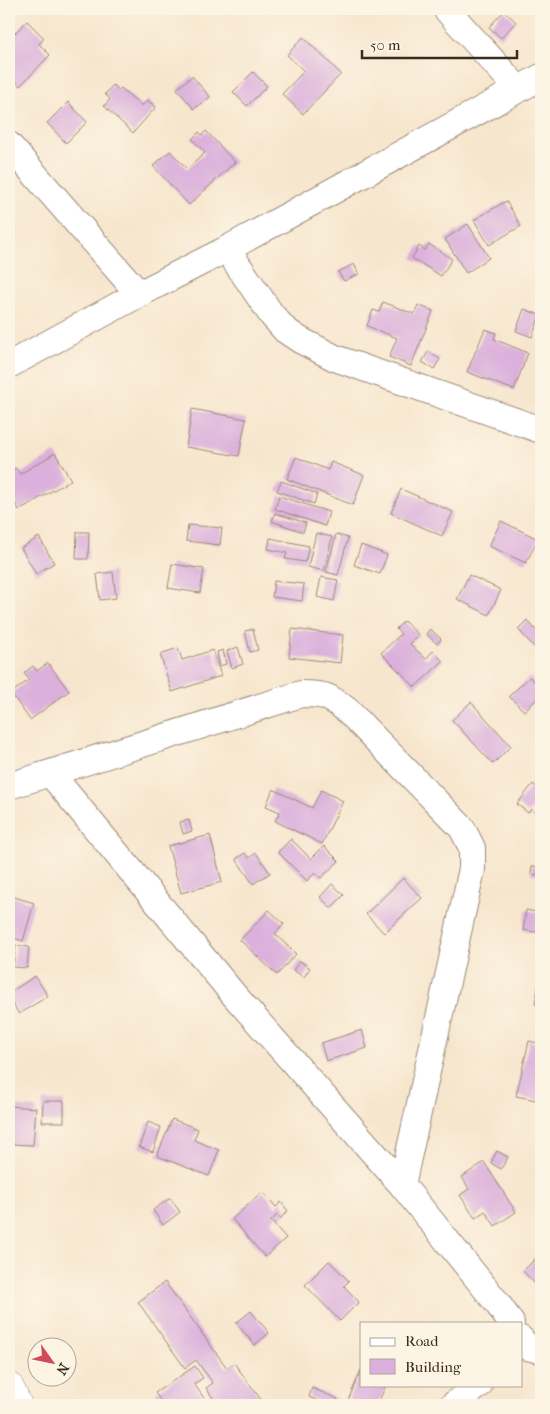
<svg xmlns="http://www.w3.org/2000/svg" width="550" height="1414" font-family="'IM FELL French Canon',serif">
<style>
.building{fill:#dbb0dc}
.lines{fill:none;stroke-linecap:round;stroke-linejoin:round}
.minor-casing{stroke:#998876;stroke-width:28}
.major-casing{stroke:#998876;stroke-width:29}
.minor{stroke:#fff;stroke-width:26}
.major{stroke:#fff;stroke-width:28}
</style>
<rect width="100%" height="100%" fill="#fcf5e5"/>
<filter id="ink" filterUnits="userSpaceOnUse"><feTurbulence type="fractalNoise" baseFrequency=".02" numOctaves="2"/><feDisplacementMap in="SourceGraphic" scale="10" xChannelSelector="R" yChannelSelector="G"/><feConvolveMatrix kernelMatrix="1 2 1 2 8 2 1 2 1" color-interpolation-filters="sRGB"/></filter>
<filter id="wash" filterUnits="userSpaceOnUse"><feTurbulence type="fractalNoise" baseFrequency=".0096" numOctaves="4" result="noise"/><feDisplacementMap in="SourceGraphic" scale="20" xChannelSelector="R" yChannelSelector="G"/><feGaussianBlur stdDeviation="1.12" result="paint"/><feColorMatrix in="noise" values="0 0 0 0 0 0 0 0 0 0 0 0 0 0 0 0 0 1.4 0 .05"/><feComposite in="paint" operator="in"/></filter>
<g filter="url(#wash)">
<rect width="100%" height="100%" fill="#f7e6ce"/>
<g id="blocks">
<path class="building" d="M504,11L516,22L501,38L489,27Z
M27,21L44,38L39,44L50,55L20,86L9,74L10,69L9,67V39Z
M303,37L341,74L303,114L282,94L304,71L287,55Z
M253,72L267,86L247,106L233,92Z
M192,76L210,97L194,109L177,89Z
M113,85L119,90L121,88L142,106L147,100L156,107L133,133L104,106L110,99L105,94Z
M68,102L87,122L66,143L47,123Z
M206,131L235,162L189,205L153,166L170,151L187,169L205,153L192,139L199,132L202,135Z
M506,201L521,226L489,245L474,220Z
M468,224L489,258L466,273L445,239Z
M429,244L452,259L441,276L412,258L419,246L425,250Z
M354,264L359,274L344,281L338,272Z
M383,302L414,314L418,305L433,311L411,366L389,357L397,338L367,326L373,310L379,312Z
M524,309L540,315L532,337L516,331Z
M485,329L496,333L494,339L528,353L514,390L467,372Z
M428,352L440,359L434,369L422,362Z
M192,409L246,419L239,456L186,447Z
M55,453L71,480L19,510L9,493V473L16,468L20,474Z
M296,457L328,470L331,462L364,475L353,505L287,479Z
M281,481L317,494L314,504L277,491Z
M401,489L453,512L442,536L391,513Z
M279,496L329,512L325,526L275,509Z
M275,513L306,523L303,532L272,521Z
M501,521L538,539L526,563L489,546Z
M188,525L222,528L220,545L186,541Z
M77,532H89L88,559H76Z
M316,533L332,537L324,571L308,567Z
M336,534L348,538L338,575L326,572Z
M39,537L54,563L36,574L21,548Z
M270,538L309,546L305,562L285,559L287,553L268,549Z
M361,545L387,555L380,574L354,565Z
M172,564L204,569L200,593L168,588Z
M113,572L116,598L100,600L97,574Z
M469,575L501,590L489,615L457,599Z
M321,577L338,580L334,601L317,597Z
M274,581L304,584L302,601L272,597Z
M527,620L541,636V640L534,647L518,629Z
M404,621L419,635L410,644L426,659L433,651L443,661L415,687L381,653L401,634L396,629Z
M253,629L258,650L250,652L245,631Z
M292,629L343,635L340,663L289,657Z
M430,629L441,639L437,644L426,634Z
M238,647L243,664L232,668L227,651Z
M178,648L182,660L213,650L221,676L172,692L160,654Z
M223,650L226,664L220,666L217,652Z
M48,663L69,691L30,720L11,693L29,680L24,673L33,666L37,671Z
M530,677L541,689V695L524,711L509,696Z
M471,702L511,746L493,764L452,720Z
M533,784L541,790V817L531,809L528,813L517,804Z
M273,789L312,808L321,790L343,801L322,844L275,821L280,812L266,806Z
M189,820L192,831L183,834L180,822Z
M210,835L222,882L181,893L168,846Z
M291,839L311,859L324,846L339,861L321,878L315,873L307,881L278,852Z
M245,853L249,858L256,853L270,873L253,884L236,859Z
M532,866L541,867V875L531,874Z
M403,878L422,898L384,933L366,914Z
M332,884L344,895L331,908L320,897Z
M11,896L34,903L23,941L9,937V902Z
M269,910L284,924L275,934L296,954L277,975L240,940Z
M526,910L541,913V933L523,930Z
M16,945L29,947L27,968L13,967Z
M300,961L310,968L304,977L293,970Z
M35,976L48,996L19,1014L9,998V993Z
M540,978H541V1006L535,1004Z
M362,1030L367,1048L326,1061L321,1043Z
M529,1041L541,1044V1101L516,1096Z
M43,1101H64V1122H42Z
M9,1106L36,1108L33,1145L9,1144Z
M172,1119L198,1129L194,1140L219,1150L209,1176L157,1156Z
M148,1122L161,1127L153,1152L139,1147Z
M497,1151L508,1157L501,1169L491,1163Z
M484,1162L516,1212L495,1226L485,1211L475,1218L460,1195L469,1189L462,1177Z
M263,1192L276,1207L281,1202L288,1211L280,1219L277,1215L271,1221L286,1238L265,1257L232,1219Z
M170,1198L180,1212L163,1225L153,1210Z
M541,1253V1290L523,1271Z
M329,1261L349,1281L344,1286L359,1302L340,1321L305,1285Z
M165,1282L227,1368L234,1363L265,1405H218L206,1388L213,1383L196,1360L185,1368L138,1302Z
M251,1311L269,1333L255,1345L236,1323Z
M195,1366L203,1378L194,1384L209,1405H164L155,1393Z
M361,1370V1385H386L377,1405H346Z
M312,1388L338,1399L335,1405H328L309,1397Z"/>
</g>
</g>
<g filter="url(#ink)">
<use href="#blocks" fill-opacity="0" stroke="#998876" stroke-width="1"/>
<g class="lines">
<g class="minor-casing">
<path id="minor" d="M446,9L518,89
M9,145L139,294
M227,249L271,314L285,330L300,340L335,358L541,430
M9,365L139,294L227,249L541,77
M50,773L234,995L402,1185L498,1304L511,1323
M9,786L301,694C326,694 329,696 348,711L462,828L472,848V869L402,1185
M521,1339L527,1347L541,1350
M453,1405L479,1385"/>
</g>
<g class="major-casing">
<path id="major" d="M9,1386L18,1405"/>
</g>
<use href="#minor" class="minor"/>
<use href="#major" class="major"/>
</g>
</g>
<rect width="550" height="1414" fill="none" stroke="#fcf5e5" stroke-width="30"/>
<rect x="360" y="1322" width="162" height="65" fill="#fcf5e5" stroke="#afa495"/>
<rect x="370" y="1338" width="25" height="8" fill="#ffffff" stroke="#afa495"/>
<text x="405" y="1346" font-size="15" fill="#3b2a1e">Road</text>
<rect x="370" y="1359" width="25" height="15" fill="#dbb0dc" stroke="#afa495"/>
<text x="405" y="1372" font-size="15" fill="#3b2a1e">Building</text>
<g transform="translate(52 1362) rotate(123)"><circle r="24" fill="#fcf5e5" stroke="#afa495"/>
<path d="M0-4L9 19L0 12L-9 19Z" fill="#d1495b"/>
<text y="-8" font-size="14" font-weight="bold" text-anchor="middle" fill="#3b2a1e">N</text>
</g>
<path d="M362 50v8h155v-8" fill="none" stroke="#3b2a1e" stroke-width="2.5"/>
<text x="370" y="50" font-size="15" fill="#3b2a1e" stroke="#fcf5e5" stroke-width="4" paint-order="stroke">50 m</text>
</svg>
